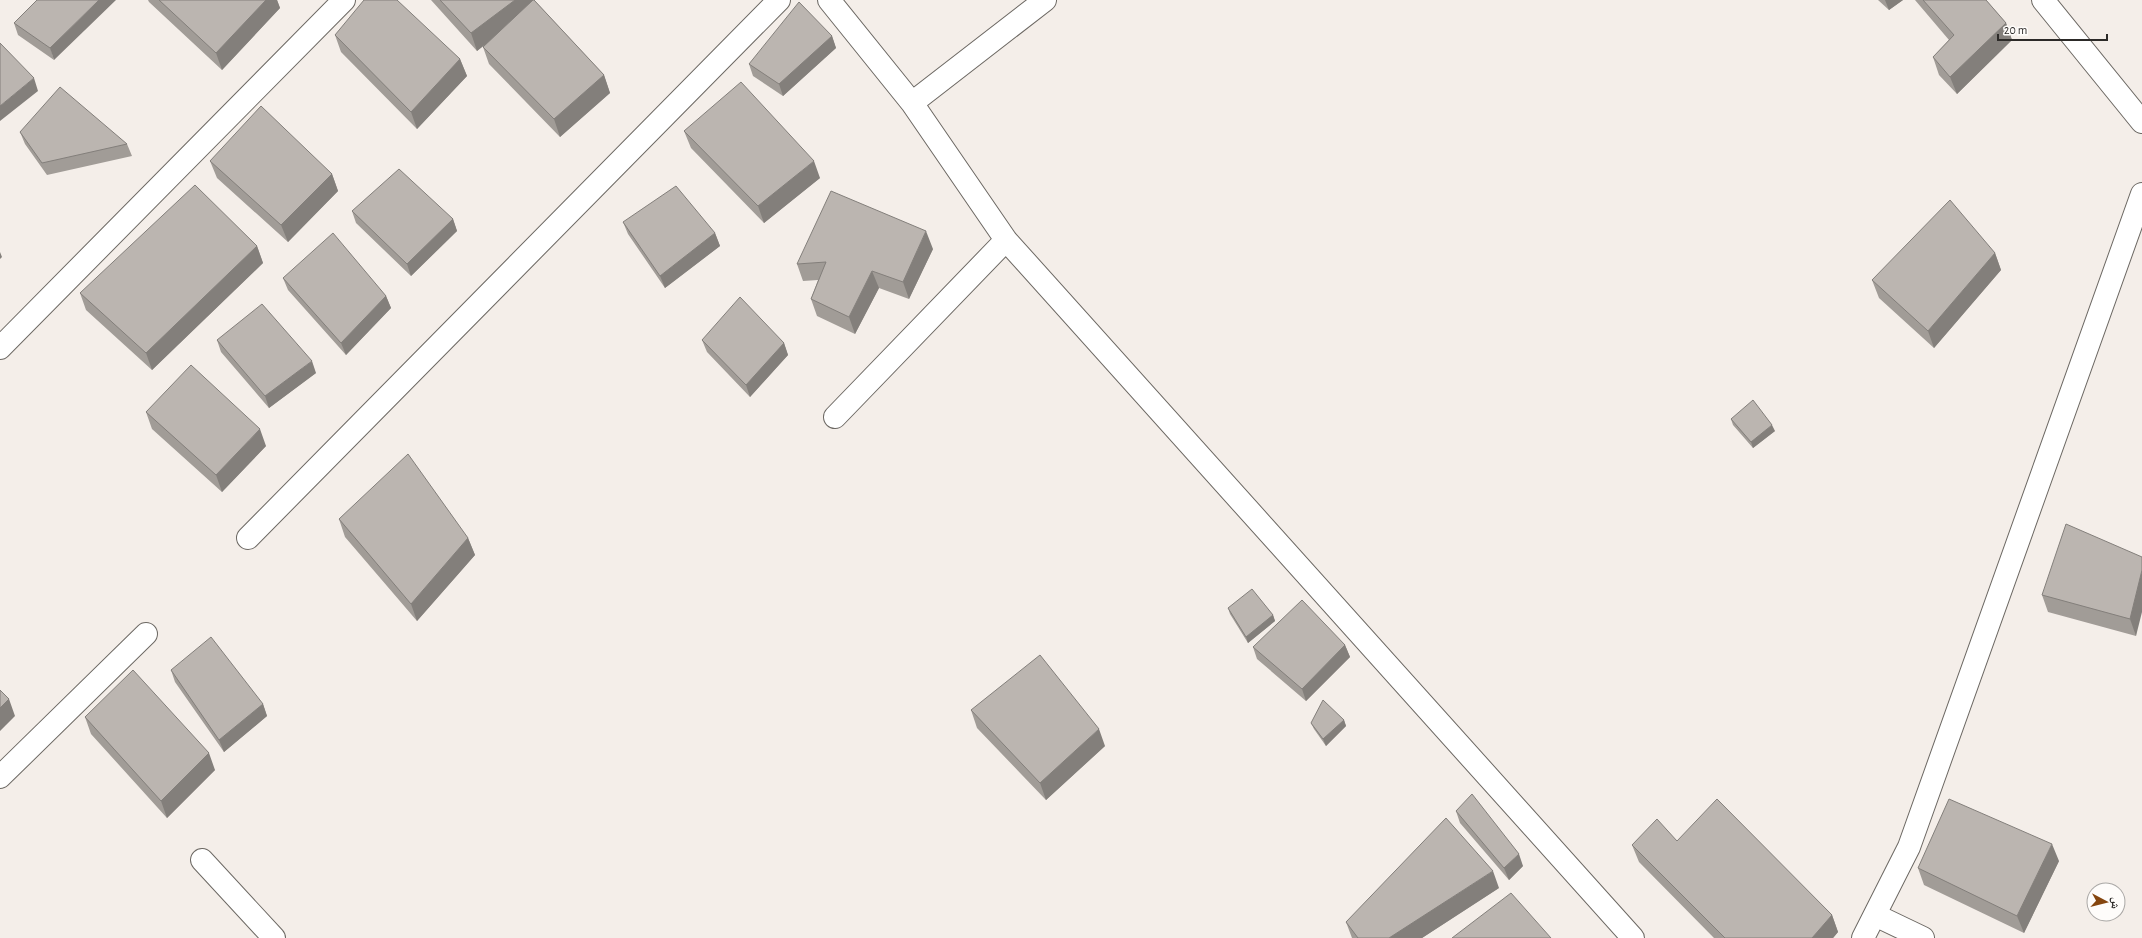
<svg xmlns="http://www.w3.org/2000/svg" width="2142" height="938" font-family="'Alegreya Sans','Noto Naskh Arabic',sans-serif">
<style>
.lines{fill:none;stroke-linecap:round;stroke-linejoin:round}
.street-casing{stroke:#6c6863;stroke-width:24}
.street{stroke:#fff;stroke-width:22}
.wall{fill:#a19c97}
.shaded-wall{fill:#837f7b}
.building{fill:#bbb5b0;stroke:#837f7b}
</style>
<rect width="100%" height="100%" fill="#f4eee9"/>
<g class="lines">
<g class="street-casing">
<path id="street" d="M829,0L912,103L1006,240L1633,938
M2043,0L2142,122
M912,103L1045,0
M0,348L344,0
M835,417L1006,240
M248,538L779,0
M0,777L146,634
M202,860L274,938
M1875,915L1923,938
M1863,938L1909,847L2142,194"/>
</g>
<use href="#street" class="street"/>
</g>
<path class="wall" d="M37,0L54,60L18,35L14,23Z
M148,0H277L280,8L222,70L149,2Z
M431,0H534L604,75L610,93L560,137L489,64L483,47L486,43L477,51Z
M1878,0H1903L1889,10Z
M1915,0H1986L2006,23L2012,40L1957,94L1939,75L1933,57L1949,40Z
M335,35L460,59L467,76L417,129L341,52Z
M832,36L836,48L783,96L753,76L749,64Z
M684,131L820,178L764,223L691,148Z
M20,132L127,144L132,156L47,175L25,144Z
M210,161L332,174L338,191L288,242L217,178Z
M352,211L453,219L457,231L411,276L356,223Z
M623,222L715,233L720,246L665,288L628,234Z
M257,246L263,263L152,370L86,310L80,293Z
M933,249L909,299L879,288L855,334L817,316L811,299L818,280L803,281L797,264Z
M1995,253L2001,270L1934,348L1879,298L1872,280Z
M283,278L386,296L391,308L346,355L288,290Z
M217,340L316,373L269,408L221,352Z
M702,340L784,343L788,355L750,397L707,352Z
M146,412L266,446L222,492L152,429Z
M1731,419L1775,431L1753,448L1733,425Z
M339,519L468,538L475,555L417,621L345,537Z
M2142,557L2136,636L2048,612L2042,595Z
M1228,608L1273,615L1275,621L1248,643L1230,614Z
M1345,645L1350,657L1306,701L1257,659L1253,647Z
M171,670L263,704L267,716L224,752L175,682Z
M971,710L1105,746L1046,800L977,728Z
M85,717L215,770L167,818L91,734Z
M1344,720L1346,726L1326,746L1314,729L1311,723Z
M1456,811L1523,866L1509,880L1460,823Z
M1632,845L1832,915L1838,932L1833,938H1714L1639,862Z
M2059,861L2024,933L1924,885L1918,868Z
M1499,888L1422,938H1352L1346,922Z"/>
<path class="shaded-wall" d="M99,0H116L54,60L50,48Z
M266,0H277L280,8L222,70L216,53Z
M515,0H533L535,6L477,51L471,33Z
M1885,0H1903L1889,10Z
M2006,23L2012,40L1957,94L1950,77Z
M832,36L836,48L783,96L779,84Z
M460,59L467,76L417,129L411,112Z
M604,75L610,93L560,137L554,119Z
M34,78L38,91L0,121V106Z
M814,161L820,178L764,223L758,206Z
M332,174L338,191L288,242L281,225Z
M453,219L457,231L411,276L407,264Z
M926,231L933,249L909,299L903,282Z
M715,233L720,246L665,288L660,276Z
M257,246L263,263L152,370L146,353Z
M0,252L2,257L0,259Z
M1995,253L2001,270L1934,348L1928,331Z
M872,271L879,288L855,334L849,317Z
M386,296L391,308L346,355L341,343Z
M784,343L788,355L750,397L746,385Z
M312,361L316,373L269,408L265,396Z
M1772,425L1775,431L1753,448L1751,442Z
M260,429L266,446L222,492L216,475Z
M468,538L475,555L417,621L411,604Z
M2142,570V612L2136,636L2130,619Z
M1273,615L1275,621L1248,643L1246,637Z
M1345,645L1350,657L1306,701L1302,689Z
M9,699L15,716L0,731V708Z
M263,704L267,716L224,752L219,740Z
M1344,720L1346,726L1326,746L1323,739Z
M1099,729L1105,746L1046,800L1040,783Z
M209,753L215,770L167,818L161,801Z
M2052,844L2059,861L2024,933L2017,916Z
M1519,854L1523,866L1509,880L1504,868Z
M1493,871L1499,888L1422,938H1389Z
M1832,915L1838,932L1833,938H1812Z"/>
<path class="building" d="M37,0H99L50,48L14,23Z
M159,0H266L216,53Z
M364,0H397L460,59L411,112L335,35Z
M440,0H515L471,33Z
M533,0H534L604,75L554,119L483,47Z
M1923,0H1986L2006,23L1950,77L1933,57L1954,35Z
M799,2L832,36L779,84L749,64Z
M0,43L34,78L0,106Z
M741,82L814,161L758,206L684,131Z
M60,87L127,144L42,163L20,132Z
M261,106L332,174L281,225L210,161Z
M399,169L453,219L407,264L352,211Z
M195,185L257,246L146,353L80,293Z
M676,186L715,233L660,276L623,222Z
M831,191L926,231L903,282L872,271L849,317L811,299L826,262L797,264Z
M1950,200L1995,253L1928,331L1872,280Z
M333,233L386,296L341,343L283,278Z
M740,297L784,343L746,385L702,340Z
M262,304L312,361L265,396L217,340Z
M191,365L260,429L216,475L146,412Z
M1753,400L1772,425L1751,442L1731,419Z
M408,454L468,538L411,604L339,519Z
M2066,524L2142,557V570L2130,619L2042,595Z
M1252,589L1273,615L1246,637L1228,608Z
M1302,600L1345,645L1302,689L1253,647Z
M211,637L263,704L219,740L171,670Z
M1040,655L1099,729L1040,783L971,710Z
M133,670L209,753L161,801L85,717Z
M0,690L9,699L0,708Z
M1323,700L1344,720L1323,739L1311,723Z
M1472,794L1519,854L1504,868L1456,811Z
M1717,799L1832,915L1812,938H1725L1632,845L1657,819L1677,841Z
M1949,799L2052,844L2017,916L1918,868Z
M1446,818L1493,871L1389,938H1358L1346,922Z
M1511,893L1551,938H1452Z"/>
<g transform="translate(2106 902) rotate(97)"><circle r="19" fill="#fefcfa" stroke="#aaa8a6"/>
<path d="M0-3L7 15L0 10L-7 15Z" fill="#85450e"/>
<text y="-6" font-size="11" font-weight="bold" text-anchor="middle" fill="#2c2a28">ش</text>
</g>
<path d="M1998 34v6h109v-6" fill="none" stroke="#2c2a28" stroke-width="2"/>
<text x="2004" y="34" font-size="12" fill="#2c2a28" stroke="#fefcfa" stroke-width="3" paint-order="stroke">20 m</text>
</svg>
